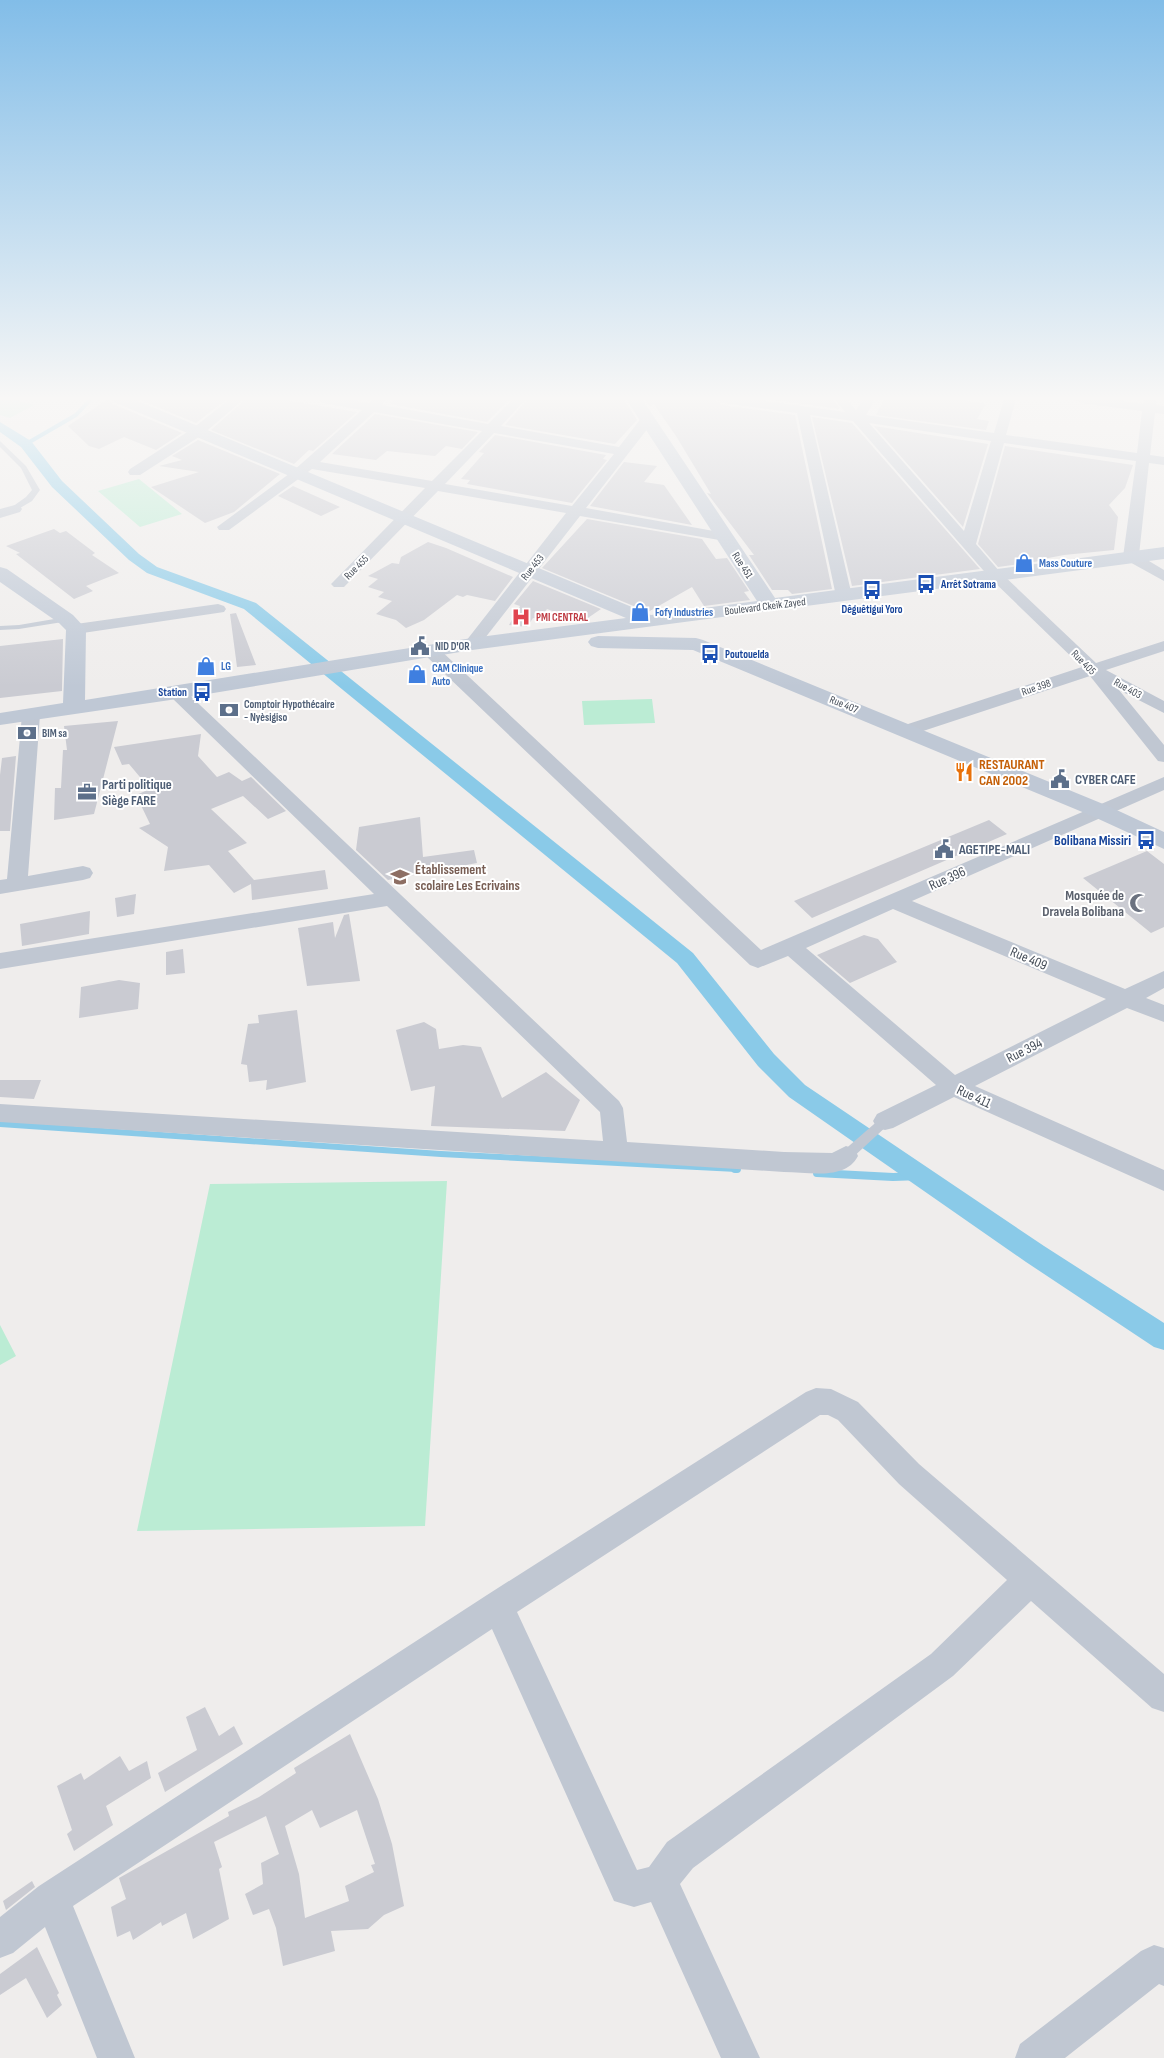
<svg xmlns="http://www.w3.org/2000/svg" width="1164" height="2058" font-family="'Sofia Sans Condensed',sans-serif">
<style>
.green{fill:#bbecd4}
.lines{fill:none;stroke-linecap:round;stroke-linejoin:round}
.stream-far2{stroke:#8acae8;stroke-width:4}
.stream-far1{stroke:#8acae8;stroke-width:6}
.stream{stroke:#8acae8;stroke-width:8}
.canal{fill:#8acae8;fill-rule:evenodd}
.building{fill:#cacbd2;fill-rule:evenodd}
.lane{fill:#c0c7d2;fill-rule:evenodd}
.street{fill:#c0c7d2;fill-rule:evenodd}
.secondary{fill:#bfc8d5;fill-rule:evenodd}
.labels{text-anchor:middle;stroke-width:4;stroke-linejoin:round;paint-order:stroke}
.far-shop-label{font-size:11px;font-weight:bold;fill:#366cbe;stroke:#fff;text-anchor:start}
.far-street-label{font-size:11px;fill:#464e59;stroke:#fff}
.far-transit-label{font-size:11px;font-weight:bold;fill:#164399;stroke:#fff;text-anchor:start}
.far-health-label{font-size:11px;font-weight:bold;fill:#be3a42;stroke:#fff;text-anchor:start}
.far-service-label{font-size:11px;font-weight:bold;fill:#4e5e75;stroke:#fff;text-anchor:start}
.food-label{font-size:14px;font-weight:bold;fill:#c56008;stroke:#fff;text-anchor:start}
.service-label{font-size:14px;font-weight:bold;fill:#4e5e75;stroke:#fff;text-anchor:start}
.transit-label{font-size:14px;font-weight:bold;fill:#164399;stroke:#fff;text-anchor:end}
.education-label{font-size:14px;font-weight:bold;fill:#785e54;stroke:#fff;text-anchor:start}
.street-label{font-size:14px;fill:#464e59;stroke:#fff}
.worship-label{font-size:14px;font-weight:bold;fill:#5b616d;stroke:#fff;text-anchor:end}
</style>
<rect width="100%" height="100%" fill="#efedec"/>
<path class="green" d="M0,399H13L34,405L10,418L0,415Z
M139,479L182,514L140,527L98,491Z
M652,699L655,723L584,725L582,701Z
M447,1181L425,1526L137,1531L210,1184Z
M0,1325L16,1356L0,1365Z"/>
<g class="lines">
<path class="stream-far2" d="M26,444L76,415L91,399"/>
<path class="stream-far1" d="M0,1124L441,1154L737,1169"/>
<path class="stream" d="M735,1169H737
M817,1173L893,1177L921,1176"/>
<path class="canal" d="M0,422L31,441L62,481L139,554L157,567L256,603L693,953L774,1054L805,1085L1044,1246L1164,1323V1350L1154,1347L1026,1262L789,1097L758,1066L677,963L244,609L147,573L129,560L52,487L21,447L0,432Z"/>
</g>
<path class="building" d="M108,399L113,404L182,433L156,450L124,437L99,449L89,446L68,426Z
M138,399H227L196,423Z
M246,399H279L357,412L313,451L309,450L294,464L211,430Z
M395,399H510L487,422L390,404Z
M528,399H624L637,420L615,444L505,425Z
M644,399H714L722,405L795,415L832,589L792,594L788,590H772L749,555H754L707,493L711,494L676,436L653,403L650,407Z
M767,399H832L840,409Z
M884,399H958L986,404L977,419L989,421L986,430L876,415Z
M375,414L478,432L462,449L446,446L435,456L387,451L376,460L332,454Z
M812,417L852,423L980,569L852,586Z
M874,426L988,444L963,527Z
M495,435L606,455L603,459L607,460L572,503L467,484L470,480L461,479L484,453L479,452Z
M198,440L280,474L234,512L205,523L151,487L199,472L159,466L182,460L172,456Z
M1005,446L1133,465L1125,488L1109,505L1118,517L1114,550L1064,555L1038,560L1040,561L998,567L978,544Z
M624,462L657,466L644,482L664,485L692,525L590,506Z
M293,486L340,507L321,516L278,496Z
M587,519L702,539L716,559L727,558L749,591L744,592L750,600L704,606L692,587L648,612L542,568Z
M54,529L60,533L66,531L95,553L92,555L119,573L86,586L93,591L74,599L16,554L20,553L6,546Z
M428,542L446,548L513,577L495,601L467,595L463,597L457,595L424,620L406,628L396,620L376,614L392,601L378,597L384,592L368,587L378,579L368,576L392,563L399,564L401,557Z
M533,581L601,609L582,622L547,609L540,619L533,618L527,627L509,625L520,606L514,604Z
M236,613L256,665L237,667L230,614Z
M63,639L62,691L0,698V646Z
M118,721L94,814L54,820L55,788H61L63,750H67L64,726Z
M201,734L198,756L217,777L229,772L242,781L251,777L286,811L268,819L243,796L211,809L247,843L228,851L254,880L325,870L328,889L252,900L251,884L234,893L209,865L164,871L168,847L139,828L150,824L136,795L150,789L129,764L122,765L114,747Z
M16,756L10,831H0V775L2,758Z
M420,817L423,857L474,850L477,863L388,880L356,850L359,827Z
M989,820L1007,834L812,918L794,901Z
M1147,851L1164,864V927L1151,933L1083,878Z
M136,894L134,914L117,917L115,898Z
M90,911L89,934L22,946L20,924Z
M349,914L360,981L307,986L298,928L333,922L335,938L344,915Z
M864,935L878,939L897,962L850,983L817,955Z
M183,949L185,973L166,975V952Z
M119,980L140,983L138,1009L79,1018L81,987Z
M297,1010L306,1082L266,1090L267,1080L249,1082L247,1065L241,1064L248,1024L259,1023L258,1015Z
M424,1022L436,1029L439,1049L463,1045L481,1047L502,1098L546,1072L580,1100L565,1131L431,1126L435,1086L411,1091L396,1030Z
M0,1080H41L34,1099L0,1097Z
M205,1707L219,1736L234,1726L243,1744L165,1792L158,1773L197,1750L186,1717Z
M350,1734L378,1799L392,1844L404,1906L384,1915L368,1929L331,1931L335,1951L283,1966L276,1928L269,1909L253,1915L245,1894L263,1884L261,1863L279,1854L266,1816L214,1842L222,1867L219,1869L229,1919L193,1939L186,1913L162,1926L161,1922L133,1940L130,1931L117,1937L111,1907L126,1899L119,1878L229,1816L228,1812L259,1797L296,1773L294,1768ZM312,1810L320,1828L357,1810L375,1864L371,1865L374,1872L345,1886L349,1901L305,1918L299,1874L285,1826Z
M120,1756L129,1771L147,1761L151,1778L106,1806L113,1825L74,1851L67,1834L72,1830L57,1786L81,1773L84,1780Z
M32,1881L35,1887L6,1910L3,1901Z
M37,1947L59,1993L57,1995L62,2005L47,2018L26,1978L0,1995V1974Z"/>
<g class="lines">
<path class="lane" d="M0,441L26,466L40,490L32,501L15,511H12V507L26,497L32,490L21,468L0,447Z
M66,617L70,619L69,621L19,629L0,630V626L19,625Z
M885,1116L889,1118L891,1121L889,1124L850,1160L846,1161L842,1160L840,1156L842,1152L881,1118Z"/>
<path class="street" d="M230,399H244L202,435L140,475H130L128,472L130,469L192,429Z
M317,399H346L369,403L373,399H386L382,405L488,424L513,399H526L501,426L619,447L642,417H652L653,420L652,423L586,508L725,533L730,534L732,537L730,540L725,541L580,516L478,647H466L464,644L466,641L566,513L438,491L344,587H334L331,584L334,581L425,488L312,469L229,530H219L217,527L293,471L362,410L323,403ZM374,412L482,431L432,481L320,462ZM494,433L614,454L572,506L445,484Z
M716,399H751L845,412L834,399H847L856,410L863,399H875L866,415L994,433L1004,399H1016L1006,435L1137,453L1142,411L1080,403L1074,399H1111L1143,404L1144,399H1156V405L1164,406V414L1155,413L1150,455L1164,457V465L1149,463L1139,555L1164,570V581L1126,560L1123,557L1136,461L1004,443L976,544L1000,572L1096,663L1164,641V651L1106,670L1164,701V713L1119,690L1164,745V762L1158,761L1090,676L914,734L908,735L902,734L899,730L902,726L1082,667L990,578L853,421L810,415L852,596L850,599H838L836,596L797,413L722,403ZM869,423L991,441L964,531Z
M15,505L20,506L22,509L20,512L0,518V509Z
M218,604L224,606L226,609L224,612L76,634L70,632L68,629L70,626L76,624Z
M431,646L437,647L761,950L1164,777V790L912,901L1125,989L1164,971V988L1146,998L1164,1005V1022L1127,1008L975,1086L1164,1170V1191L954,1097L893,1128L885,1130L877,1128L873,1121L877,1114L936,1085L788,956L758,968L750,965L425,655L423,651L425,647ZM893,909L1106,999L955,1075L806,948Z
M177,688L183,689L619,1101L623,1108L627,1142L784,1152L832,1153L846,1146L855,1149L858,1156C845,1181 808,1172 784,1172L0,1122V1104L603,1141L600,1112L387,906L0,969V953L374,894L171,697L168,693L171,689Z
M31,710L37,711L40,715L28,876L83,866L90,868L93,873L90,878L83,880L0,894V880L7,879L22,715L25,711Z
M816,1388L831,1389L858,1402L919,1464L1164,1674V1712L1152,1708L1031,1601L953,1676L693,1868L680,1884L760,2058H721L651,1902L634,1907L614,1901L492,1629L73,1906L135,2058H97L45,1927L13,1953L0,1958V1917L39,1886L487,1595L806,1392ZM820,1415H828L838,1420L899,1484L1007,1580L931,1654L667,1842L649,1867L637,1870L517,1612Z
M1154,1945L1164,1948V1986L1159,1984L1065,2058H1015L1020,2044L1141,1951Z"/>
<path class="secondary" d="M111,399H133L651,615L757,601L626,399H642L775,598L1164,547V559L472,650L177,699L0,725V713L63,703L66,630L59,623L0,582V567L7,569L73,615L86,629L85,700L472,638L626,618L114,402Z
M598,636L696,638L703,640L1108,806L1164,832V849L1092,816L693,650L598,648L591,646L588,642L591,638Z"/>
</g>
<linearGradient id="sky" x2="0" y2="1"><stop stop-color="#82bde8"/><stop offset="0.58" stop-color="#f8f7f6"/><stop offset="1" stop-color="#f8f7f6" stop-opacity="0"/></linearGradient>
<rect width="1164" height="687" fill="url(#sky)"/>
<defs>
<g id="shop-bare" transform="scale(1.5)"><path d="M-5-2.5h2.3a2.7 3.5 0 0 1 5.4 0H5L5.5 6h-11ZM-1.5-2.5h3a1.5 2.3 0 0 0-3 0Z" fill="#3f7fe0" stroke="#fff" stroke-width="2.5" paint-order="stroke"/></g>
<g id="bus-bare" transform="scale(1.5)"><path d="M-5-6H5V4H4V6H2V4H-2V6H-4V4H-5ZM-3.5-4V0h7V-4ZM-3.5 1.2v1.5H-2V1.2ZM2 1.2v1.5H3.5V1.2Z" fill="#1a4fb4" stroke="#fff" stroke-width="2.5" paint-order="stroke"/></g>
<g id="hospital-bare" transform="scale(1.5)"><path d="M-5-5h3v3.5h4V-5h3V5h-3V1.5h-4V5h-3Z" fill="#e0444e" stroke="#fff" stroke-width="2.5" paint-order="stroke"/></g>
<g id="civic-bare" transform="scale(1.5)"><path d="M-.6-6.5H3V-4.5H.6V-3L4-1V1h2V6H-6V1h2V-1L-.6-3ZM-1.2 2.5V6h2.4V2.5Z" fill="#5c6f8a" stroke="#fff" stroke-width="2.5" paint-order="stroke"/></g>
<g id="bank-bare" transform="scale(1.5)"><path d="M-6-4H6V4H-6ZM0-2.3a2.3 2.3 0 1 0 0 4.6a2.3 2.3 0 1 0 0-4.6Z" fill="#5c6f8a" stroke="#fff" stroke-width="2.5" paint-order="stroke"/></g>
<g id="restaurant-bare" transform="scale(1.5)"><path d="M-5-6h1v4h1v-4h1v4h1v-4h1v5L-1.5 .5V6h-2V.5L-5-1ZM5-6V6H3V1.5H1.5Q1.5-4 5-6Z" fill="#e8710a" stroke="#fff" stroke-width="2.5" paint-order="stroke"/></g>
<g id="office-bare" transform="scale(1.5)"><path d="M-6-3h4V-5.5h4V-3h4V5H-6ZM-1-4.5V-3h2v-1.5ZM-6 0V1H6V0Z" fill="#5c6f8a" stroke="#fff" stroke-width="2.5" paint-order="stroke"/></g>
<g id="school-bare" transform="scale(1.5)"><path d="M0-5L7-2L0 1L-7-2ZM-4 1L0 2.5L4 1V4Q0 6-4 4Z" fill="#8d6e63" stroke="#fff" stroke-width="2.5" paint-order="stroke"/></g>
<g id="mosque-bare" transform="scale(1.5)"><path d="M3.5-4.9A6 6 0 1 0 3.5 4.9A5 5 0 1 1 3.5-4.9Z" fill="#6b7280" stroke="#fff" stroke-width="2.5" paint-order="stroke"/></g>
</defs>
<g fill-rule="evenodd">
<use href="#shop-bare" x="1024" y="563"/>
<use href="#bus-bare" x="926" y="584"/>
<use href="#bus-bare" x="872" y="590"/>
<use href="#shop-bare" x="640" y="612"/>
<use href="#hospital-bare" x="521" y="617"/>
<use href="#civic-bare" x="420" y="646"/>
<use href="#bus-bare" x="710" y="654"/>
<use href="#shop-bare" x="206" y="666"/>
<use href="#shop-bare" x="417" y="674"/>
<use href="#bus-bare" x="202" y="692"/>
<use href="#bank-bare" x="229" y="710"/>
<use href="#bank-bare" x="27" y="733"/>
<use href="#restaurant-bare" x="964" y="772"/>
<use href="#civic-bare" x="1060" y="779"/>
<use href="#office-bare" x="87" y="792"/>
<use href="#bus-bare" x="1146" y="840"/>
<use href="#civic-bare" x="944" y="849"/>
<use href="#school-bare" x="400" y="877"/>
<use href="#mosque-bare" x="1139" y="903"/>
</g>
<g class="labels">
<g class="far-shop-label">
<text x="1039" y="567">Mass Couture</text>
<text x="655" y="616">Fofy Industries</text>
<text x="221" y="670">LG</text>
<text x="432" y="672">CAM Clinique<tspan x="432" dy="13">Auto</tspan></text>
</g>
<g class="far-street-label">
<text transform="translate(743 565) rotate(57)" y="4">Rue 451</text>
<text transform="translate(356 567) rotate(-45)" y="4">Rue 455</text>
<text transform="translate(532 567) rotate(-52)" y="4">Rue 453</text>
<text transform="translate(765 606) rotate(-7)" y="4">Boulevard Ckeik Zayed</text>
<text transform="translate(1084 662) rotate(45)" y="4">Rue 405</text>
<text transform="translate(1036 687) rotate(-19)" y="4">Rue 398</text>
<text transform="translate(1128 688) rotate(29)" y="4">Rue 403</text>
<text transform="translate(844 704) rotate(22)" y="4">Rue 407</text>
</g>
<g class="far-transit-label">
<text x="941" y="588">Arrêt Sotrama</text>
<text x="872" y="613" text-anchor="middle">Dêguêtigui Yoro</text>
<text x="725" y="658">Poutouelda</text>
<text x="187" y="696" text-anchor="end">Station</text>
</g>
<g class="far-health-label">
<text x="536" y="621">PMI CENTRAL</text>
</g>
<g class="far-service-label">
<text x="435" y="650">NID D'OR</text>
<text x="244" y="708">Comptoir Hypothécaire<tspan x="244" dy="13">- Nyèsigiso</tspan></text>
<text x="42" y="737">BIM sa</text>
</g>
<g class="food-label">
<text x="979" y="769">RESTAURANT<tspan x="979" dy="16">CAN 2002</tspan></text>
</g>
<g class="service-label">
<text x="1075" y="784">CYBER CAFE</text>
<text x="102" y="789">Parti politique<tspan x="102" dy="16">Siège FARE</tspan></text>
<text x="959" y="854">AGETIPE-MALI</text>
</g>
<g class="transit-label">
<text x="1131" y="845">Bolibana Missiri</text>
</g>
<g class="education-label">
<text x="415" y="874">Établissement<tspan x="415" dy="16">scolaire Les Ecrivains</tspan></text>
</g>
<g class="street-label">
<text transform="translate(947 878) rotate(-24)" y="5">Rue 396</text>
<text transform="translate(1029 958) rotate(23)" y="5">Rue 409</text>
<text transform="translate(1024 1050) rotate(-27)" y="5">Rue 394</text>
<text transform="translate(974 1096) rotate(25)" y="5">Rue 411</text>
</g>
<g class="worship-label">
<text x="1124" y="900">Mosquée de<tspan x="1124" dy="16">Dravela Bolibana</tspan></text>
</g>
</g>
</svg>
